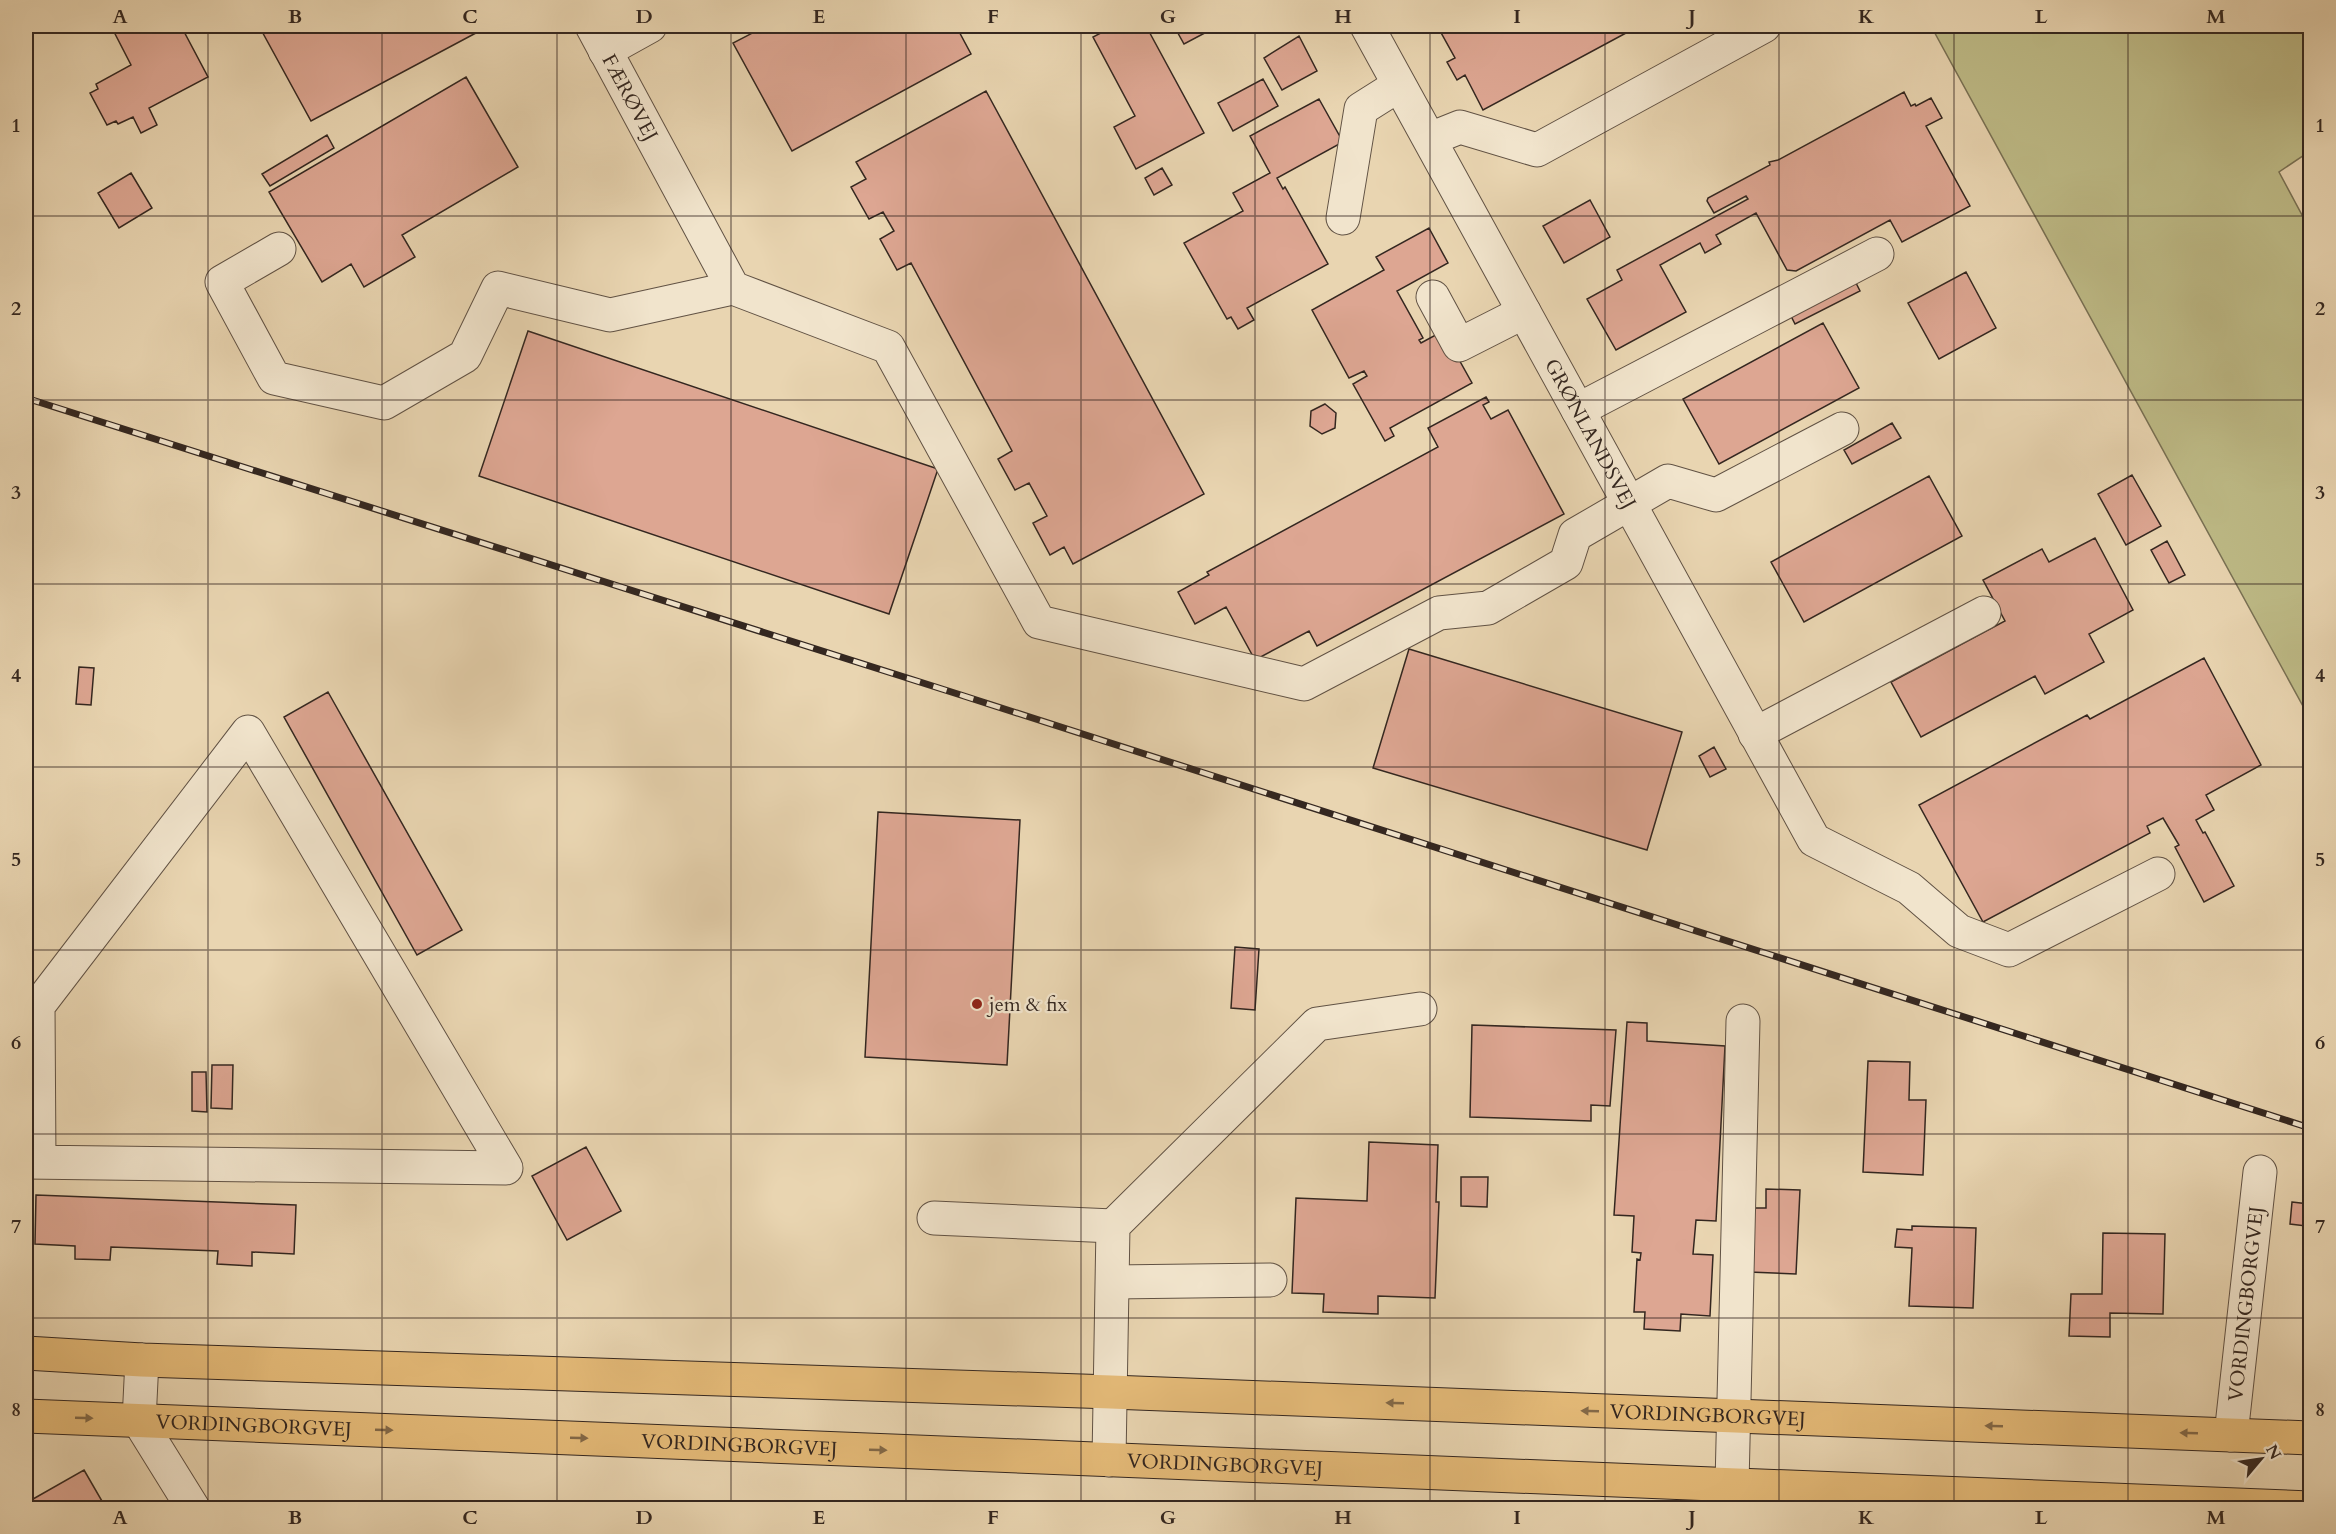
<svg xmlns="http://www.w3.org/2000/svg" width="2336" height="1534" font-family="Cardo,serif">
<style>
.green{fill:#bebb87;stroke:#797154;stroke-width:1.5}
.building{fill:#dda692;stroke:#342720;stroke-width:1.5}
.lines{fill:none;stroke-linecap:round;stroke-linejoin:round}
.minor-casing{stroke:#615244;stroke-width:35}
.major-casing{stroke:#342720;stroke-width:35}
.minor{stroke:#f1e4cc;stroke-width:33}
.major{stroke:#e4ba78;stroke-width:33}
.rail-casing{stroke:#342720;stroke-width:7}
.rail{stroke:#f1e4cc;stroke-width:4.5;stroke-dasharray:14;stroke-linecap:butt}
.oneway{fill:#836948}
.grid{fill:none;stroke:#342720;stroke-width:1.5;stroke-opacity:0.55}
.poi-dot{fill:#8f2418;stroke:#f1e4cc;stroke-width:2}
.labels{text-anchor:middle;stroke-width:4.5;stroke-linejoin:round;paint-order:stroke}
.street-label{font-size:20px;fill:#342720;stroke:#f1e4cc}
.poi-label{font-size:20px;fill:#342720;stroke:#f1e4cc;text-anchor:start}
.neatline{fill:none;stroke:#342720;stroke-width:2}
.grid-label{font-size:20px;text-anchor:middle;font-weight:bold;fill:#342720}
</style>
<rect width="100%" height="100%" fill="#e9d5b1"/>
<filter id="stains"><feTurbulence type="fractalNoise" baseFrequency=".00333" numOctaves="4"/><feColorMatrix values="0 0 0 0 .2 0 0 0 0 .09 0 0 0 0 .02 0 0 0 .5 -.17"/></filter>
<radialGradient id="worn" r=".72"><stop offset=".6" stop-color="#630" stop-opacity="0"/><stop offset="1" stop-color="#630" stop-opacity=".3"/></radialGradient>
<path class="green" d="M1931,26H2310V151L2279,172L2310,230V719Z"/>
<path class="building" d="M111,26H181L208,77L149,108L157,125L141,133L133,117L118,124L116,121L107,125L90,93L98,89L96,84L131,65Z
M259,26H489L311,121Z
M766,26H956L971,54L792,151L733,43Z
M1114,26H1146L1204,133L1136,169L1114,127L1135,116L1093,37Z
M1174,26H1218L1184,44Z
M1446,26H1639L1483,110L1465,75L1457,80L1447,62L1455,58L1439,29Z
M1299,36L1317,71L1282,90L1264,58Z
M466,77L518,167L402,235L415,257L364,287L351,264L322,282L269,192Z
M1263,79L1278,106L1233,131L1218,103Z
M986,91L1204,494L1073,564L1064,547L1050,555L1033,523L1047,516L1029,483L1015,490L998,459L1012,451L911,263L897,270L880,239L894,231L883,212L869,219L851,187L866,179L856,162Z
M1904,92L1911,106L1915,104L1916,106L1931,98L1942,118L1926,126L1970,206L1902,242L1890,220L1796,271L1787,270L1756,213L1716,235L1721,244L1705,253L1700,243L1660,265L1686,312L1616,350L1587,299L1622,280L1617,270L1748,199L1746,196L1714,213L1707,201L1708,198L1770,165L1769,162L1778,160Z
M1319,99L1343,142L1277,178L1283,189L1285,187L1328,264L1247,308L1254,320L1238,329L1231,317L1227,319L1184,243L1243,211L1233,193L1270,173L1250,136Z
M327,135L334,148L270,186L262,174Z
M1162,168L1172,185L1154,195L1145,178Z
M131,173L152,208L119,228L98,193Z
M1590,200L1610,237L1564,263L1543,226Z
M1429,228L1448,263L1397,291L1423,338L1419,340L1421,343L1443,331L1472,383L1390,428L1394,436L1385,441L1353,384L1367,376L1364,371L1349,378L1312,310L1384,270L1376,257Z
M1966,272L1996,328L1939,359L1908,303Z
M1853,277L1860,291L1795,324L1788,310Z
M1823,323L1859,388L1719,464L1683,399Z
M528,331L938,469L889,614L479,476Z
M1486,397L1489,402L1483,405L1491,419L1508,410L1564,514L1317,646L1309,631L1255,660L1226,607L1195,624L1178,592L1209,575L1207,572L1438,447L1428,428Z
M1325,404L1336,413L1335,428L1322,434L1310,426L1311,411Z
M1892,423L1901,438L1852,464L1844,450Z
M2132,475L2161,526L2126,545L2098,494Z
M1929,476L1962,536L1804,622L1771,562Z
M2095,538L2133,610L2089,634L2104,662L2045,694L2035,676L1921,737L1891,682L2005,621L1983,580L2042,549L2049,562Z
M2167,541L2185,575L2169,583L2151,550Z
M1409,649L1682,732L1647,850L1373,768Z
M2204,658L2261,765L2206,795L2214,810L2196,820L2203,833L2205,832L2234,886L2204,902L2175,847L2179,845L2163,818L2147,826L2150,833L1983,922L1919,805L2087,715L2090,719Z
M79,667L94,668L91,705L76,704Z
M328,692L462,930L417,955L284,717Z
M1714,747L1726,769L1710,777L1699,756Z
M878,812L1020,820L1007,1065L865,1057Z
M1235,947L1259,949L1255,1010L1231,1008Z
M1627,1022L1647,1023V1041L1725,1046L1716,1221L1696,1220L1693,1254L1713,1255L1710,1316L1681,1314L1680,1331L1644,1329L1645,1312H1634L1637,1259L1640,1260L1641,1253L1632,1252L1634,1216L1614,1215Z
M1472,1025L1616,1030L1610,1106L1591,1105V1121L1470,1117Z
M1868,1061L1910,1062L1909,1100H1926L1923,1175L1863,1172Z
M212,1065H233L232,1109L211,1108Z
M192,1072H206L207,1112L192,1111Z
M1369,1142L1438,1145L1436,1202H1439L1435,1298L1378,1296V1314L1323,1312L1324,1294L1292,1293L1296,1198L1367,1201Z
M586,1147L621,1211L567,1240L532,1176Z
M1461,1177H1488L1487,1207L1461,1206Z
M1766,1189L1800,1190L1796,1274L1749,1272L1751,1208H1766Z
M36,1195L296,1205L294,1254L252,1252V1266L217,1264L218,1251L111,1247L110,1260L75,1259V1246L35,1244Z
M2292,1202L2309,1204L2306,1226L2290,1224Z
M1912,1226L1976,1228L1973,1308L1909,1306L1912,1248L1895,1247L1897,1229L1912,1230Z
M2103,1233L2165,1234L2163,1314L2110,1313V1337L2069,1336L2071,1294H2102Z
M2310,1332V1377L2308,1376Z
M84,1470L106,1508H26V1503Z"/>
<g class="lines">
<g class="minor-casing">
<g id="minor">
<path id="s1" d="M592,26L733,288L888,347L1039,622L1304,684L1439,613L1488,608L1566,563L1575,535L1668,481L1716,495L1842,429"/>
<path id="s2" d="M1367,26L1814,840L1909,888L1959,931L2009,950L2158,874"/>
<path d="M605,51L650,26"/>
<path d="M1430,139L1460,127L1537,150L1764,26"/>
<path d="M1343,218L1361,109L1399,85"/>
<path d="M279,249L222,282L274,378L384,403L465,356L498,288L610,315L733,288"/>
<path d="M1433,297L1459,345L1524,312"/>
<path d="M1578,410L1877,254"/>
<path d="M1755,734L1984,613"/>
<path d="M26,1162L506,1168L248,732L38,1006L39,1162"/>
<path d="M934,1218L1113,1226"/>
<path d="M1113,1282L1270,1280"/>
<path d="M142,1360L139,1421L193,1508"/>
<path id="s3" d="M2231,1435L2260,1172"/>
<path d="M1109,1460L1113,1226L1317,1024L1420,1009"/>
<path d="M1732,1484L1743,1021"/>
</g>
</g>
<g class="major-casing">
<g id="major">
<path id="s4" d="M26,1353L142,1360L1111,1392L2310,1438"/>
<path id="s5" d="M26,1416L2310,1508"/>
</g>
</g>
<use href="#minor" class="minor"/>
<use href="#major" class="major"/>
<g class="rail-casing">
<path id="rail" d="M26,398L964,696L2310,1128"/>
</g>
<use href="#rail" class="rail"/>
</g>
<defs><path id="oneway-solid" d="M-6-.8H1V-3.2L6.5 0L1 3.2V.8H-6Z" transform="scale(1.5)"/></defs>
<g class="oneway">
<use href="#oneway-solid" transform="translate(1395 1403) rotate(-178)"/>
<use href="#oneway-solid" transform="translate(1590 1411) rotate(-178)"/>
<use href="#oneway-solid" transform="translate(84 1418) rotate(2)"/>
<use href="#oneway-solid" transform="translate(1994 1426) rotate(-178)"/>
<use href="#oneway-solid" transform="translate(384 1430) rotate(2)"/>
<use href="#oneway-solid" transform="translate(2189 1433) rotate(-178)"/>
<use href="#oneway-solid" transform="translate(579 1438) rotate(2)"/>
<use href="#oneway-solid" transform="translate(878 1450) rotate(2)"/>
</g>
<path class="grid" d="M208,26V1508M382,26V1508M557,26V1508M731,26V1508M906,26V1508M1081,26V1508M1255,26V1508M1430,26V1508M1605,26V1508M1779,26V1508M1954,26V1508M2128,26V1508M26,216H2310M26,400H2310M26,584H2310M26,767H2310M26,950H2310M26,1134H2310M26,1318H2310"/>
<circle class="poi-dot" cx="977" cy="1004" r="6"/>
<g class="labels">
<g class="street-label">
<text dy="7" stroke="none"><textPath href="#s1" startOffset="81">FÆRØVEJ</textPath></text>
<text dy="7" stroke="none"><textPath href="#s2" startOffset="465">GRØNLANDSVEJ</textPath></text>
<text dy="7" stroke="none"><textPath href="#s3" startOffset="132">VORDINGBORGVEJ</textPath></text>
<text dy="7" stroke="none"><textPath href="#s4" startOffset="1683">VORDINGBORGVEJ</textPath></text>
<text dy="7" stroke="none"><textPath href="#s5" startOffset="228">VORDINGBORGVEJ</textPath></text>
<text dy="7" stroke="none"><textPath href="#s5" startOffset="714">VORDINGBORGVEJ</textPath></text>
<text dy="7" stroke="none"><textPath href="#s5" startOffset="1200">VORDINGBORGVEJ</textPath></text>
</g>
<g class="poi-label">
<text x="989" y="1011">jem &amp; fix</text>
</g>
</g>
<rect width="2336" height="1534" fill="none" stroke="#e9d5b1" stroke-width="66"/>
<g transform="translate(2261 1459) rotate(61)" stroke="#f1e4cc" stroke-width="4.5" paint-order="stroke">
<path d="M0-4.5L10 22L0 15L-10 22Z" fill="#342720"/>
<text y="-9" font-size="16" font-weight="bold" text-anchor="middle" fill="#342720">N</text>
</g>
<rect x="33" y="33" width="2270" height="1468" class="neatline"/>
<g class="grid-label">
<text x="120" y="23">A</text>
<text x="295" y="23">B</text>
<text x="470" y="23">C</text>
<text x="644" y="23">D</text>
<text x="819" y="23">E</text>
<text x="993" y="23">F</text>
<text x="1168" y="23">G</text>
<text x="1343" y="23">H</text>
<text x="1517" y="23">I</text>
<text x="1692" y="23">J</text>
<text x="1866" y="23">K</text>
<text x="2041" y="23">L</text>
<text x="2216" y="23">M</text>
<text x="16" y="132">1</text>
<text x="2320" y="132">1</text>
<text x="16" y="315">2</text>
<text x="2320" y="315">2</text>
<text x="16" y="499">3</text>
<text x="2320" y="499">3</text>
<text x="16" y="682">4</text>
<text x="2320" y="682">4</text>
<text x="16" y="866">5</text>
<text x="2320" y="866">5</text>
<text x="16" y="1049">6</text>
<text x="2320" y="1049">6</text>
<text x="16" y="1233">7</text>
<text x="2320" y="1233">7</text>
<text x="16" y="1416">8</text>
<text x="2320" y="1416">8</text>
<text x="120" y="1524">A</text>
<text x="295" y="1524">B</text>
<text x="470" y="1524">C</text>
<text x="644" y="1524">D</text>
<text x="819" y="1524">E</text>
<text x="993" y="1524">F</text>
<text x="1168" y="1524">G</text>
<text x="1343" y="1524">H</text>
<text x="1517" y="1524">I</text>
<text x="1692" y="1524">J</text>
<text x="1866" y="1524">K</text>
<text x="2041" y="1524">L</text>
<text x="2216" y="1524">M</text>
</g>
<rect width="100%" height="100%" filter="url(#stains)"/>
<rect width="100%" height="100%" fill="url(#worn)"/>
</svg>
